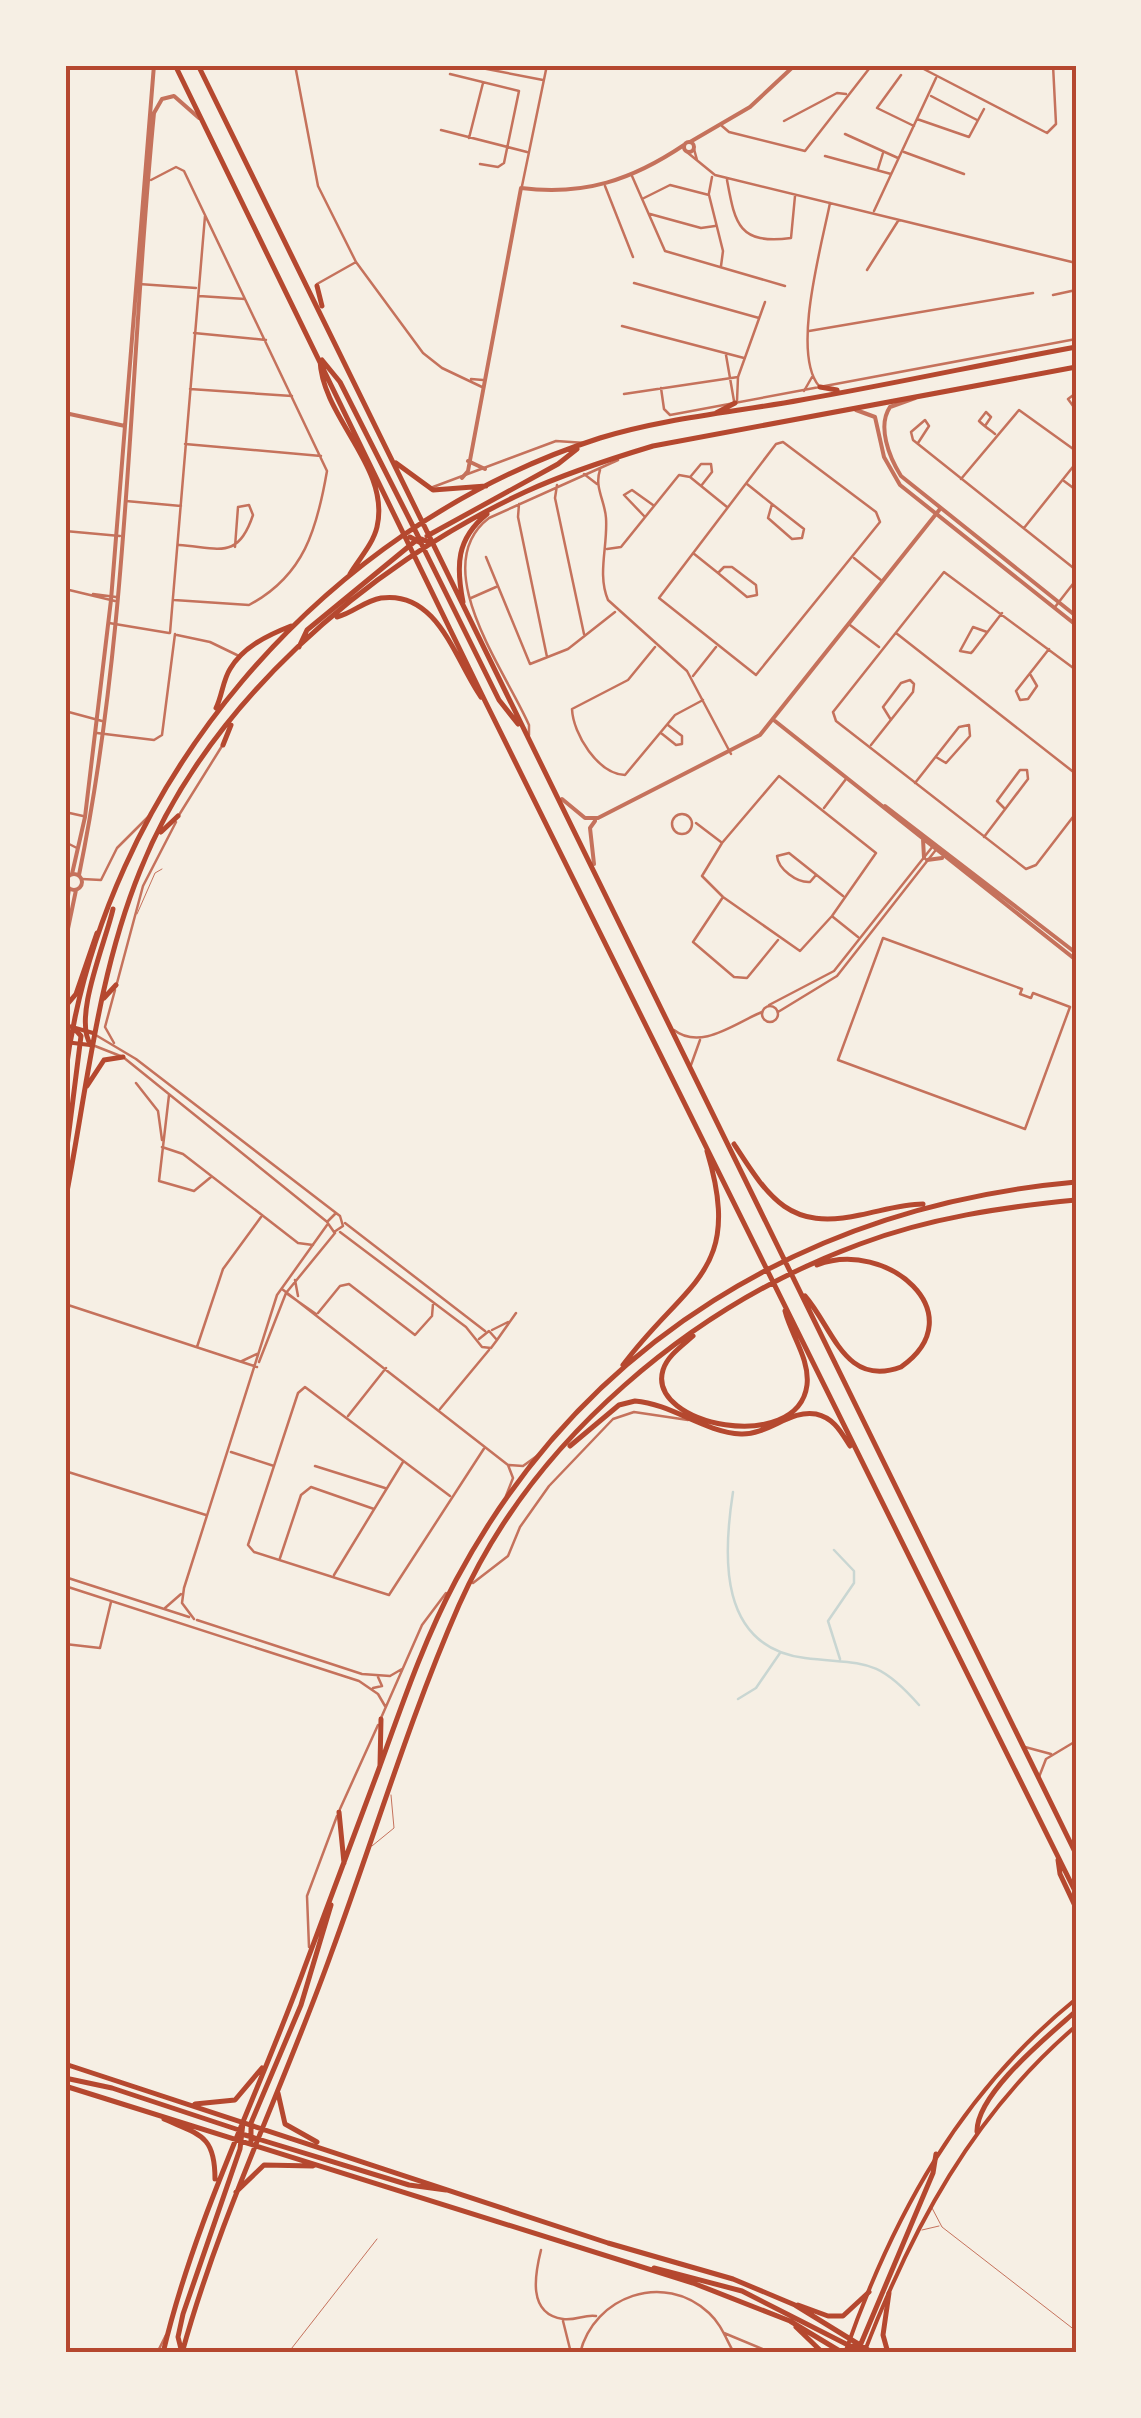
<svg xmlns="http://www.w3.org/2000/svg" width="1141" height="2418" font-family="Arial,sans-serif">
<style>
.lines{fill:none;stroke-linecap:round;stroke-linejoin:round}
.stream{stroke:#c9d6d2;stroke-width:2.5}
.service{stroke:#c5725c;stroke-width:1}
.pedestrian{stroke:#c5725c;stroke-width:2.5}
.minor{stroke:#c5725c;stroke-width:2.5}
.tertiary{stroke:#c5725c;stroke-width:4}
.secondary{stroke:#b5482f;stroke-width:4}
.primary{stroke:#b5482f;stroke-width:5}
.neatline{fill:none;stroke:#b5482f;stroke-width:4}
</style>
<rect width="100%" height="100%" fill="#f6efe4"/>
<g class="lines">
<path class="stream" d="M733,1492C723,1556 718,1647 805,1658C864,1665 876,1656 919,1705
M834,1550L854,1571V1583L828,1621L840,1659
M738,1699L756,1688L780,1653"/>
<path class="service" d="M137,914L155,873L162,869
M372,1846L394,1828L391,1795
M932,2208L942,2227L1076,2331
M922,2230L939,2226
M288,2353L377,2239"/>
<path class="pedestrian" d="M883,938L1022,989L1020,994L1031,998L1033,993L1070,1007L1025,1129L838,1060Z
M541,2250C535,2274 527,2314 563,2319C575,2321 585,2314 596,2316
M563,2321L571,2353
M724,2333L772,2353
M580,2353C594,2296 664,2271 709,2313C721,2324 726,2339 734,2353"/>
<path class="minor" d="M295,65L318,186L356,262L423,353L442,368L482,387
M466,65L543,80
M916,65L1047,133L1056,124L1053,65
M450,74L519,91L504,163L498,167L480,164
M901,75L877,108L914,126
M931,96L977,120
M917,119L969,137L984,109
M784,121L837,93L846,94
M722,126L729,132L805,151L872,65
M441,130L527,152
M845,134L898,158
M469,138L483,83
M694,149L697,160
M904,152L964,174
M688,153L715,175L1076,263
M825,156L891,174
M878,169L883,153
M632,176L665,251L785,286
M151,180L176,167L184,171L327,471C317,529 304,576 249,605L174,600
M727,180C735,223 738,245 791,238L795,196
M522,186L547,65
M605,186L633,257
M709,193L712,177
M644,198L670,185L709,195L723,251L721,266
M874,211L936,78
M650,214L701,228L715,226
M867,270L898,221
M634,283L759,318
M139,284L196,288
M317,284L356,262
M1053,295L1076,290
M199,296L245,299
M622,326L744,358
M809,331L1033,293
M194,333L266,340
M726,355L734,401
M471,379L483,380
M819,386C791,353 822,244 830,203
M661,388L664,409L670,415L1076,339
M190,389L292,396
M804,391L812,377
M1076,393L1068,399L1076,410
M624,394L738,377
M737,401L738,377L765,302
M985,426L991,417L986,412L979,421C984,426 990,430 995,434
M783,442L876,512L880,522L756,675L659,598L776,444Z
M918,443L929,426L925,420L911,432L913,440L1076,570
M185,444L321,456
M600,470C594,487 605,501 606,518C608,546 597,574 608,600L687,671L731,754
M65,472L69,414
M584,474L597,484
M691,476L701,464H711L712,472L701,486
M961,479L1019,410L1076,451
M1064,481L1076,490
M747,484L772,504
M557,485L555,498L584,634
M433,487L556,441L586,443
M126,501L181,506
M519,504L518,517L547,657
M772,504L804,529L802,538L792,539L768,518Z
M645,517L624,495L632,490L653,505
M1024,528L1076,463
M65,531L120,536
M179,545C220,548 238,560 253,515L249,505L238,507L235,547
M607,549L621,547L679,475L690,477L727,507
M693,553L718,573
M486,557L530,664L568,649L615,612
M854,558L882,581
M724,567H732L756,585L757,595L747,597L718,573Z
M65,589L115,601
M93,594L116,597
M471,598L496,587
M1055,607L1076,580
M109,623L169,633
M850,625L879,647
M987,632L973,627L960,651L971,653L973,651L1002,613
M170,633L205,216
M896,633L1076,774
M177,635L210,642L239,656
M655,647L628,680L572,709C573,734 598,774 625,775L675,715L703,700
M1076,670L944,572L833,712L836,721L1026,869L1036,865L1076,813
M1030,674L1037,686L1028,699L1020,700L1016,691L1049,649
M693,676L716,647
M65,711L102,721
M97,733L154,740L162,735L175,634
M661,733L676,745L682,744V736L668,725
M1076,733V742
M529,735V725C505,670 426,566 489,518L618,460
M871,745L913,692L914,684L910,680L901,683L883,707L891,720
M779,776L876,853L832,916L800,951L723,897L702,876L722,843Z
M915,783L959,727L969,725L970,736L946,763L936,757
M824,808L846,779
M65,812L83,816
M672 824a10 10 0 1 1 20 0a10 10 0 1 1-20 0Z
M179,815L222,746
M696,823L721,842
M984,837L1028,779L1027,770H1020L997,801L1005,809
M65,842L77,848
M816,875L810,882C797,883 778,869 777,856L789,853L843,896
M82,879L101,880L117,848L149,816
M723,897L693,942L734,977L747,978L778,940
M833,917L858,937
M117,983L143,886L176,822
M769,1005L834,971L933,846
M762 1014a8 8 0 1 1 16 0a8 8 0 1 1-16 0Z
M778,1012L837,976L935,851
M674,1030C701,1051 735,1023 762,1012
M94,1034L136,1059L340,1216L343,1226L334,1232L327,1222L335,1214
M114,1043L105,1027L115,990
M95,1046L123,1057L326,1221
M691,1065L700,1040
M136,1083L158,1111L162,1140
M169,1095L159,1181L194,1191L211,1177
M162,1147L183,1154L298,1243L313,1245
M345,1223L485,1331
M340,1232L466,1327L482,1347L491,1348L497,1340L489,1331L479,1339
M295,1280L298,1296
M282,1289L508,1465L513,1478L506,1496
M286,1293L316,1314
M65,1304L257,1367
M318,1313L340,1286L349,1284L415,1335L432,1316L433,1304
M492,1330L508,1322
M497,1340L516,1313
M197,1347L223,1269L261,1217
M242,1361L257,1354
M259,1362L286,1293L335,1233
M440,1409L489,1350
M348,1416L386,1368
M231,1452L274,1466
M509,1465L523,1466L541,1453
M315,1466L385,1488
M65,1471L206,1515
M450,1496L305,1387L298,1393L248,1545L254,1552L389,1595L485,1447
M280,1558L301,1495L311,1487L374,1509
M334,1575L403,1462
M65,1577L189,1617
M473,1583L508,1556L520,1527L549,1486L613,1419L634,1412L688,1420
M65,1586L359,1681L378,1694L385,1706
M165,1608L181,1594
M194,1619L182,1603L184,1588L277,1295L327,1225
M197,1620L362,1674L390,1676L402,1669
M65,1644L100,1648L111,1602
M373,1688L382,1686L378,1677
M381,1718L422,1625L446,1593
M1025,1747L1051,1754
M1039,1777L1046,1759L1076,1741
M340,1809L378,1725
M309,1947L307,1896L337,1816
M157,2353L166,2335"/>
<path class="tertiary" d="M684 147a5 5 0 1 1 10 0a5 5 0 1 1-10 0Z
M690,142L750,107L795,65
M915,398L890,407C877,426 889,457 901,476L1076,616
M856,410L875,417L884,457L900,485L1076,625
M65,413L125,426
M468,461L485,469
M462,478L468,471L521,188C584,196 632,180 684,145
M775,721L1076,960
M562,799L585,818H598L760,735L940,509
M885,806L1076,953
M923,839L924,858
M927,860L942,858
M594,864L590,828L595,821
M66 882a8 8 0 1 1 16 0a8 8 0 1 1-16 0Z
M72,874L85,817L111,600L154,65
M79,875C130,626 129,366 154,113L162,99L174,96L199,118
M65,917L69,889
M65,943L76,890"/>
<path class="secondary" d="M65,1025L93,1033
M65,1042L90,1045
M845,2353C893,2215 961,2092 1076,1999
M864,2353C912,2228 973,2114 1076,2026"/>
<path class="primary" d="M175,65L486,703L1076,1893
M198,65L1076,1854
M317,286L322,306
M320,360C322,418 391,467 377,527C373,544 359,559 350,574
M322,360L340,382L419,538L433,544
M820,387L837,390
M716,413L735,403
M396,463L433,490L486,486
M427,536L558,464L577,449
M410,537L421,543L499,700L518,724
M463,602C456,566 456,539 487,514
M337,617C353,613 364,601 381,598C438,590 455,660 481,697
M299,647L307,630L419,538
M216,708C222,696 223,680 230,669C243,647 268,635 291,626
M223,745L231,725
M161,832L178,816
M104,998L116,985
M65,1007L76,994L97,933
M91,1045C72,1019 106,941 113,909
M65,1077C101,786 322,527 600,438C665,418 735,412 801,400C893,384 984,364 1076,347
M87,1086L104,1060L123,1057
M734,1144C769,1198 789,1231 860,1215C881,1211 902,1204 923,1204
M69,1174L66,1155L81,1036L73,1027
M65,1202C87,1090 97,977 140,871C206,705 366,566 525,492C566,473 610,459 653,446L1076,367
M805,1296C833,1328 845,1388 901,1367C976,1314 886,1238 817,1265
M693,1336C683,1345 667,1356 663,1370C646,1426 798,1455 807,1385C810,1359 791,1335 785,1311
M623,1365C686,1280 744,1274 707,1151
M570,1446L619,1405L635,1401C672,1404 704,1432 741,1434C768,1435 791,1409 816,1414C834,1418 841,1432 850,1446
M380,1765L381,1719
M339,1812L344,1863
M1058,1860L1060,1874L1076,1908
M65,2064L608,2243L733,2279L795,2305L873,2353
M65,2078L112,2088L239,2130
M65,2086L693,2283L790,2321L843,2353
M278,2093L285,2124L317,2142
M195,2104L235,2100L262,2068
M164,2119C200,2135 215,2135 215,2179
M977,2132C976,2094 1048,2036 1076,2011
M245,2135L409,2185L446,2190
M251,2143V2123L301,2005L331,1905
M236,2192L264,2165L313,2166
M654,2268L742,2291L850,2346L866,2348
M798,2305L828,2316H843L869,2292
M796,2327L823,2353
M163,2353C195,2218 257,2098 304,1969C328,1904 353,1839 377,1774C401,1708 423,1642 456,1580C584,1341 809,1206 1076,1182
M182,2353C220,2215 283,2088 331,1954C374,1838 409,1719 459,1605C533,1439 692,1306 860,1244C929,1218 1003,1207 1076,1200
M182,2353L178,2337L183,2314L240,2149L243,2123
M857,2353L933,2173L936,2154
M888,2353L883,2335L889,2293"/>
</g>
<rect width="1141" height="2418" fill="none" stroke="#f6efe4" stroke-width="135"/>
<rect x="68" y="68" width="1006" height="2282" class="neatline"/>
</svg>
